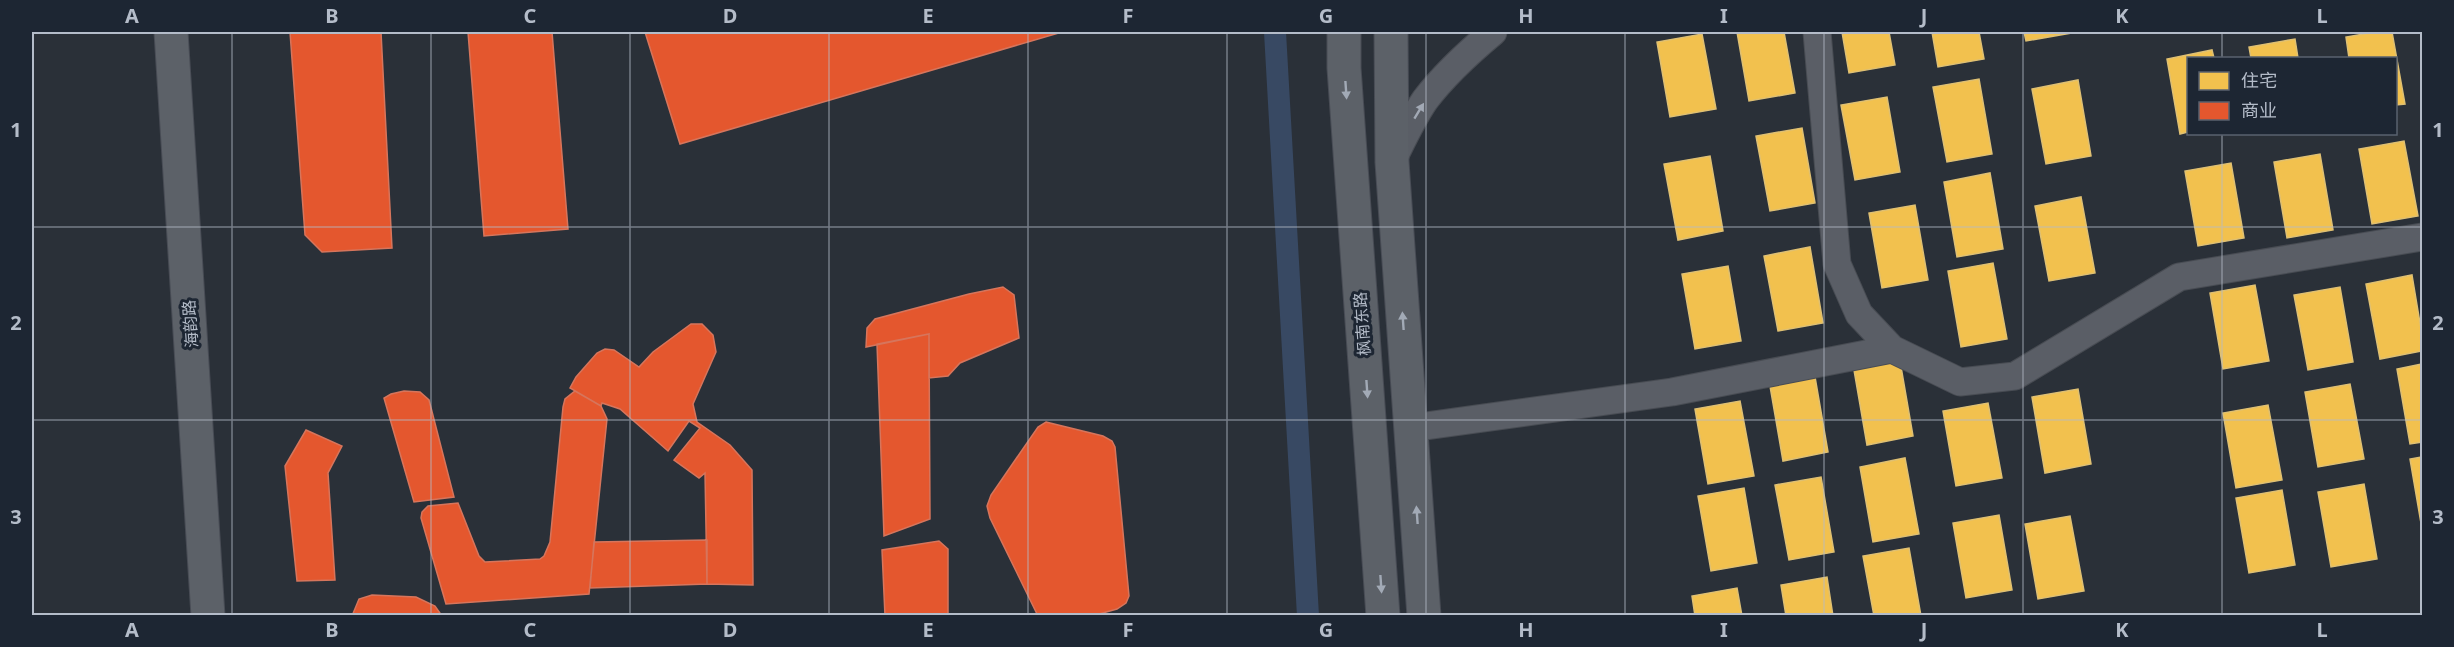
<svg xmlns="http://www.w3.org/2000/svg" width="2454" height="647" font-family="'Noto Sans','Noto Sans SC',sans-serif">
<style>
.homes{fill:#f2c14e;stroke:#dfc073;stroke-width:1.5}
.shops{fill:#e4572e;stroke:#d6755c;stroke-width:1.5}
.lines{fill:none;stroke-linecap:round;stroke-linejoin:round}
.canal{stroke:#384963;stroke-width:22}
.minor-casing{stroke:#484c53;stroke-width:29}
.major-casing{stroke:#484c55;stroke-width:35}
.minor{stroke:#5a5e66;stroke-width:27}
.major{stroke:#5c6168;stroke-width:33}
.oneway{fill:#a2aab6}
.oneway2{fill:#a2a9b5}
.grid{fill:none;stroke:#b4bcc9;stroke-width:1.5;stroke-opacity:0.55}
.labels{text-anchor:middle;stroke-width:6;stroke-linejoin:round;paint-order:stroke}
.street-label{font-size:16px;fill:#b4bcc9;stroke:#1d2633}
.neatline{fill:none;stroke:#b4bcc9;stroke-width:2}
.grid-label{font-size:20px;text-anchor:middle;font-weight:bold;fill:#b4bcc9}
</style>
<rect width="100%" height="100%" fill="#2a3038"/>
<path class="homes" d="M1737,32H1784L1795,93L1749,101Z
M1842,32H1889L1895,65L1849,73Z
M1932,32H1979L1984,59L1938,67Z
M2024,32H2071V33L2026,41Z
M2375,32H2392L2405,104L2396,105V58H2349L2346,37Z
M1702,34L1716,109L1670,117L1657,42Z
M2295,39L2298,58H2251L2249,47Z
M2212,50L2214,58H2188V132L2180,134L2167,59Z
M1979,79L1992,154L1947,162L1933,87Z
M2078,80L2091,156L2046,164L2032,89Z
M1887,97L1900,172L1855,180L1841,105Z
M1802,128L1815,203L1770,211L1756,136Z
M2404,141L2418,216L2372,224L2359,149Z
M2320,154L2333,230L2287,238L2274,162Z
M1710,156L1723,231L1678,240L1664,164Z
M2231,163L2244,238L2198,246L2185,171Z
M1990,173L2003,249L1957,257L1944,182Z
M2081,197L2095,273L2049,281L2035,206Z
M1915,205L1928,280L1882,288L1869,213Z
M1810,247L1823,323L1778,331L1764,256Z
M1993,263L2007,339L1961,347L1948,271Z
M1728,266L1741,341L1695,349L1682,274Z
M2412,275L2422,335V351L2380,359L2366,284Z
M2255,285L2269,361L2223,369L2210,293Z
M2340,287L2353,362L2308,370L2294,295Z
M1900,361L1913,436L1867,445L1854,370Z
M2422,364V442L2410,444L2397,369Z
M1815,377L1828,452L1783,461L1770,386Z
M2350,384L2364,459L2318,467L2305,392Z
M2078,389L2091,464L2045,473L2032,397Z
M1740,401L1754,476L1708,484L1695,409Z
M1988,403L2002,478L1956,486L1943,411Z
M2268,405L2282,480L2236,488L2223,413Z
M2422,457V529L2410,459Z
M1905,458L1919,534L1873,542L1860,467Z
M1821,477L1834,552L1789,560L1775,485Z
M2364,484L2377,559L2331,567L2318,492Z
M1744,488L1757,563L1711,571L1698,496Z
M2282,490L2295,565L2249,573L2236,498Z
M1999,515L2012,590L1966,598L1953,523Z
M2070,516L2084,591L2038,599L2025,524Z
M1909,548L1921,616H1874L1863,556Z
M1827,577L1833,616H1786L1781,585Z
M1737,588L1742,616H1695L1692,596Z"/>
<path class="shops" d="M290,32H381L392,248L322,252L305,235Z
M468,32H552L568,229L484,236Z
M645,32H1062L680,144Z
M1003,287L1014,295L1019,338L960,363L948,376L929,378V334L866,347L867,328L875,319L969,294Z
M691,324H702L713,335L716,352L693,404L697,422L730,445L752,470L753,585L707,584L705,473L699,478L674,460L700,428L689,421L668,451L620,409L602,403L601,406L570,388L576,377L597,353L605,349L614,350L639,367L653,352Z
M929,334L930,519L884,536L877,344Z
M404,391L420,392L429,400L454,497L414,502L384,398L391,394Z
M575,391L601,406L607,419L589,594L446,604L421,518L422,512L428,506L458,503L479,556L485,562L540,559L544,556L550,542L563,407L565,399Z
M1046,422L1103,436L1112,441L1115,447L1129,596L1126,603L1117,609L1092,616H1038L990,518L987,506L991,495L1038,427Z
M306,430L342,446L328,473L335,580L297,581L285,466Z
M707,540V584L590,588L594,542Z
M939,541L948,549V616H885L882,550Z
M372,595L416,597L435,606L442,616H352L359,599Z"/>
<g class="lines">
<path class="canal" d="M1275,32L1308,616"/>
<g class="minor-casing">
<path id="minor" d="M1817,32L1837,264L1859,314L1892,349
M1392,161C1402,141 1412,119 1425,100C1444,75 1469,52 1493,32
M1411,428L1672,392L1892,349L1960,382L2015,376L2179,277L2422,237"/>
</g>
<g class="major-casing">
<path id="major" d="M171,32L208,616
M1344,32V68L1383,616
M1391,32L1392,162L1424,616"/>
</g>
<use href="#minor" class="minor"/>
<use href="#major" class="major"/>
</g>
<defs><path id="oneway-solid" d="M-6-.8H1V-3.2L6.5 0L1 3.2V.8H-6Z" transform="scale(1.5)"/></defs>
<g class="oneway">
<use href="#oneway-solid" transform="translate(1346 90) rotate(86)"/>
<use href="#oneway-solid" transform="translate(1403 321) rotate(-94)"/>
<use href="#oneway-solid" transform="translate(1367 389) rotate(86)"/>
<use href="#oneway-solid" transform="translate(1417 515) rotate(-94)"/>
<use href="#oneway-solid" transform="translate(1381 584) rotate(86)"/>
</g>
<use class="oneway2" href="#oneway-solid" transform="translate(1419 111) rotate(-59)"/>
<path class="grid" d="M232,32V616M431,32V616M630,32V616M829,32V616M1028,32V616M1227,32V616M1426,32V616M1625,32V616M1824,32V616M2023,32V616M2222,32V58M2222,134V616M32,227H2422M32,420H2422"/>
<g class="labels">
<g class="street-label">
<text transform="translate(190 324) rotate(-94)" y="6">海韵路</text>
<text transform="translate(1362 324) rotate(-94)" y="6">枫南东路</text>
</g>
</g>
<rect width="2454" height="647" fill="none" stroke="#1d2633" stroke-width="66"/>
<rect x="2187" y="57" width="210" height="78" fill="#1d2633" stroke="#59626f" stroke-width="1.5"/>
<rect x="2199" y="72" width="30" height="18" fill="#f2c14e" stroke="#59626f" stroke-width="1.5"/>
<text x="2241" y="87" font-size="18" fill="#b4bcc9">住宅</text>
<rect x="2199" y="102" width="30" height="18" fill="#e4572e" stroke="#59626f" stroke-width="1.5"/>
<text x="2241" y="117" font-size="18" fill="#b4bcc9">商业</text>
<rect x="33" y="33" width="2388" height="581" class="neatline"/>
<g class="grid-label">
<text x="132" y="23">A</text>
<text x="332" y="23">B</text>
<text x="530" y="23">C</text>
<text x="730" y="23">D</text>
<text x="928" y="23">E</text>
<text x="1128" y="23">F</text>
<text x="1326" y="23">G</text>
<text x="1526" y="23">H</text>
<text x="1724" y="23">I</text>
<text x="1924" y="23">J</text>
<text x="2122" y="23">K</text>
<text x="2322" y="23">L</text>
<text x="16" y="137">1</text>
<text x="2438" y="137">1</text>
<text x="16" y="330">2</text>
<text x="2438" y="330">2</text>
<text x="16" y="524">3</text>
<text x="2438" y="524">3</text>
<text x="132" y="637">A</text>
<text x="332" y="637">B</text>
<text x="530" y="637">C</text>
<text x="730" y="637">D</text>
<text x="928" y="637">E</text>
<text x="1128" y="637">F</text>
<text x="1326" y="637">G</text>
<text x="1526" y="637">H</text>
<text x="1724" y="637">I</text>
<text x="1924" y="637">J</text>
<text x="2122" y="637">K</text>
<text x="2322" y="637">L</text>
</g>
</svg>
